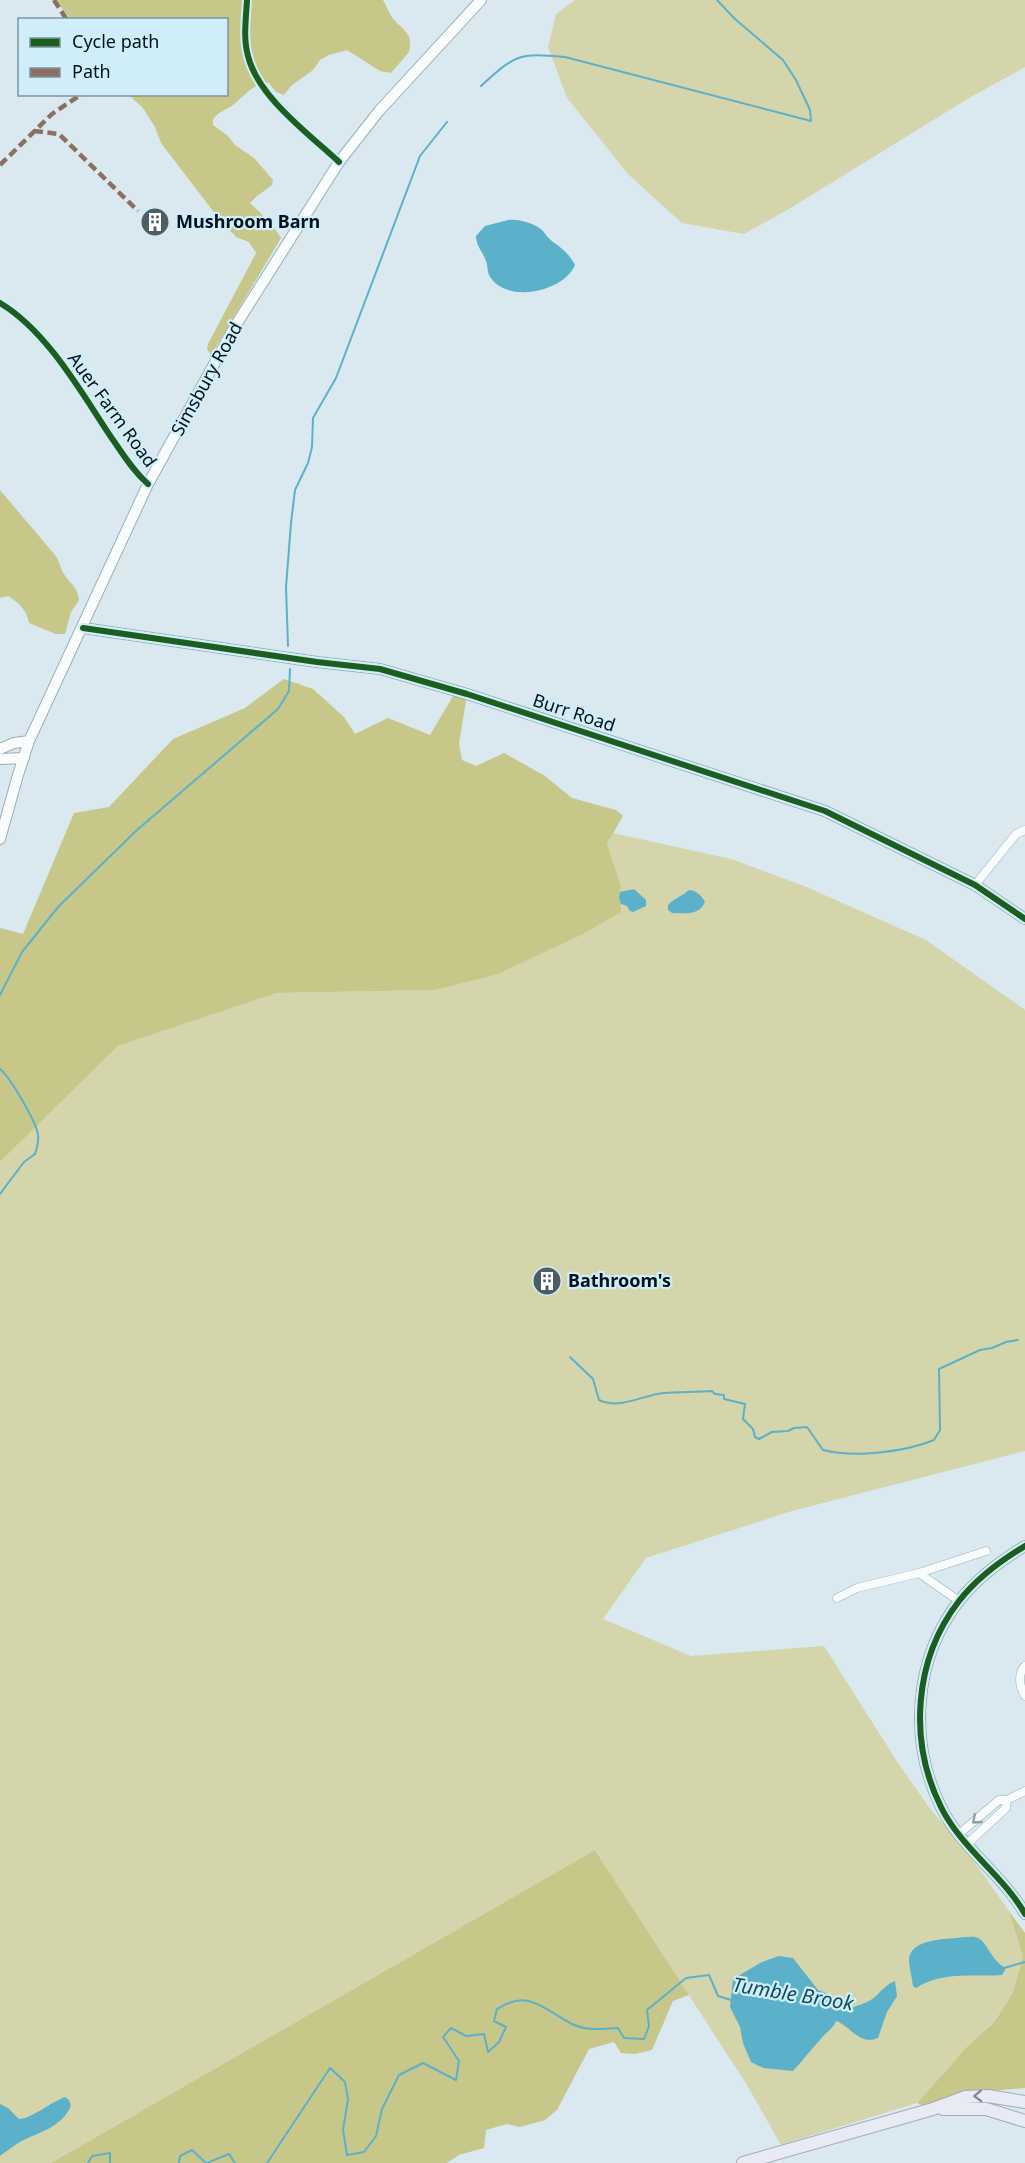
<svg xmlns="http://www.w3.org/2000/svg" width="1025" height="2163" font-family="'Noto Sans',sans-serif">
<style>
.green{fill:#d4d5aa}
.forest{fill:#c8c78a}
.water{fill:#5cb1ca}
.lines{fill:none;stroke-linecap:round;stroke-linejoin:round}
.stream{stroke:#5cb1ca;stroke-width:2}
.minor-casing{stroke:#98afb7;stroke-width:9}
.tertiary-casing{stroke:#98afb7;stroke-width:12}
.secondary-casing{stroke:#98afb7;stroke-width:12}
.primary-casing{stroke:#a3abbc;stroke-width:14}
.minor{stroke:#f9fcfd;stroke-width:8}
.tertiary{stroke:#f9fcfd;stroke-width:10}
.secondary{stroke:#f9fcfd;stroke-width:10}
.primary{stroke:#e9ebf4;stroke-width:12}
.quiet{stroke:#8d6e63;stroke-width:4.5;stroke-dasharray:9 4.5;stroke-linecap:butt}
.cycleway-casing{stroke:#cfeef9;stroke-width:10}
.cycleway{stroke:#1b5e20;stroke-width:6}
.oneway{stroke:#959ea2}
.oneway2{stroke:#808992}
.labels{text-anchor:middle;stroke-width:4.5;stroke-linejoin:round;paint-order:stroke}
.poi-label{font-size:18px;font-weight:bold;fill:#00121a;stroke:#cfeef9;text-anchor:start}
.street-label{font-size:18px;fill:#00121a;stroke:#cfeef9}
.water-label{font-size:20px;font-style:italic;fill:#0e4b5e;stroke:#cfeef9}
</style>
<rect width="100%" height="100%" fill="#d9e9ef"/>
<path class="green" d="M575,0H1025V67L969,98L789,209L744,234L682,223L629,175L567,98L548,47L556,14Z
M613,833L731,859L804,886L926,940L1025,1010V1451L792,1511L646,1558L603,1619L691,1656L824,1646L898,1763L931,1810L963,1846L1009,1911L1023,1957L1013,1992L1001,2012L977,2040L954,2061L917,2103L781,2145L747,2085L595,1850L51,2163H0V1162L118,1046L277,993L434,990L620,883L607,844Z"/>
<path class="forest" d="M56,0H383C387,7 390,16 396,22C406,32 413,35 409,52L391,73L380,71L347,50L329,55L320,60L313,70L291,86L284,95L276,92L269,83C256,81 242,98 233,105C228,109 220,111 216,116C212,120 213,120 213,125L228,136L235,145L254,158L273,180L272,185L256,197L250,203C257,209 278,231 281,238L211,355L207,349L208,344L256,253L249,242L236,237L213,211L161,143L155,127L143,108L129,95L226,94V20L70,19Z
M0,490L55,555C60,562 60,568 64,574C70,584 77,585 79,600L71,612L65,634H56L29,623C26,609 19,603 8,596L0,598Z
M284,679L313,689L344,717L355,734L388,718L430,735L456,691L467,694L459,744L462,760L476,766L504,753L545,776L572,798L616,810L623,816L607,844L620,883L621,912L583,934L498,974L434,990L277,993L118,1046L0,1162V928L23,934L74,813L109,807L173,739L245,708Z
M595,1850L689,1995L673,2001L652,2050L635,2054L621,2053L614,2042L589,2049L557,2110L545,2120L520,2127L507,2124L486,2130L484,2148L459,2155L447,2163H51Z
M1009,1911L1025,1933V2088L991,2091L924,2106L917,2103L965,2049L991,2025L1001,2012L1013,1992L1023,1957Z"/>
<path class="water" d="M508,220C520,219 534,223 543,231C546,235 549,239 553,242C562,248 570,255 575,265C564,292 505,305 489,275C487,271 488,266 486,261C483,252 476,246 476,236L485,226Z
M634,889L646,900V906L633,912L630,911L627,906L621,904L619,898L620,892Z
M689,890C696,890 702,896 705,902C699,916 685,913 672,913L668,910V905C675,898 682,896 689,890Z
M963,1937C968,1937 975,1936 978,1938C988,1943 991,1961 1006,1968L1002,1975C972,1977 943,1971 916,1988L913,1986C912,1978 910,1970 909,1963C907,1937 948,1940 963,1937Z
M779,1956L793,1958L818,1990L831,1995L841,2010H844C854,2007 869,2003 876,1996C883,1989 886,1985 895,1981L897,1996L887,2012L878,2038C859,2046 851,2026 836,2021C832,2030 826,2032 820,2040C810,2050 803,2061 793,2071L763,2068L751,2062L743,2043L740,2027L730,2007L733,1979L762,1962Z
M65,2097L69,2100L71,2106C60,2129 40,2131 20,2142C13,2146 7,2151 0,2156V2104L8,2108L19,2119C31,2119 51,2102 65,2097Z"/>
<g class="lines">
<path class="stream" d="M481,86C516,54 518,53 565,57L811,121L810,110L796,80L783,60L735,19L717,0
M288,646L286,587L291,523L295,490L308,463L312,447L313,418L336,378L420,156L447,122
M0,995L22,952L59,906L137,830L278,709L289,691L290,669
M0,1069C10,1077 37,1123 38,1135C39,1142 37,1148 35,1154L24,1162L0,1194
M570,1357L593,1379L599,1400C620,1410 642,1395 664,1393C680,1392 696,1392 712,1391L715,1394L724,1395V1399L745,1404L743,1419L753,1429L755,1437L759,1439L772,1432L788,1431L794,1428L807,1427L823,1450C854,1458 905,1452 934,1440L940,1430L939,1369L980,1350L992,1348L1006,1342L1018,1340
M1004,1968L1025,1962
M88,2163L92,2156L110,2153V2163
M179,2163L180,2156L192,2150L206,2163
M207,2163L229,2154L235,2163
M267,2163L330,2068L345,2082L348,2099L343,2130L347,2155L364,2152L376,2136L382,2109L399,2075L423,2063L456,2080L459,2061L443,2037L451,2028L466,2036L484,2034L488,2052L499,2042L506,2027L494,2021L497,2009C530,1988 544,2010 572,2024C587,2031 603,2029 618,2028L624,2038L644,2039L649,2026L647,2010L686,1978L709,1975L718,1996L731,2000"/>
<g class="minor-casing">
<path id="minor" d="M247,0C246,19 243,38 248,56C258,97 309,134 339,162
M0,303C47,331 81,392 111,437C123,454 133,471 148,484
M975,885L1016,834L1025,830
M919,1573L959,1601
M837,1598L857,1588L919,1573L986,1551
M1025,1666C1017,1674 1020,1688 1025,1696
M1007,1800L1025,1791
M959,1834L999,1800H1007L1006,1808L967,1844"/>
</g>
<g class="tertiary-casing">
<path id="tertiary" d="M83,628L317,662L380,669L467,694L825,811L975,885L1025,919
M1025,1546C1000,1561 977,1578 959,1601C914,1659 908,1741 941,1807C961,1848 1003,1875 1025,1914"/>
</g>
<g class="secondary-casing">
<path id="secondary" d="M0,749L14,743L29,741
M0,759L24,758
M0,839L18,775L29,741L148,484L234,328L339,162L379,111L481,0"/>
</g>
<g class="primary-casing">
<path id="primary" d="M943,2109H986L1025,2121
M743,2163L933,2109L965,2097L988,2096L1025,2102"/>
</g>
<use href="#minor" class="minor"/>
<use href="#tertiary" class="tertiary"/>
<use href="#secondary" class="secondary"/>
<use href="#primary" class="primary"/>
<path class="quiet" d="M54,0L67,20
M34,131L59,134L138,211
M0,165L52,114L82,94"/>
<g class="cycleway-casing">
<path id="cycleway" d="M247,0C246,19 243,38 248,56C258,97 309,134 339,162
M0,303C47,331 81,392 111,437C123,454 133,471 148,484
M83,628L317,662L380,669L467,694L825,811L975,885L1025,919
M1025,1546C1000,1561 977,1578 959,1601C914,1659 908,1741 941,1807C961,1848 1003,1875 1025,1914"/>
</g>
<use href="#cycleway" class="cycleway"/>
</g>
<defs><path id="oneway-chevron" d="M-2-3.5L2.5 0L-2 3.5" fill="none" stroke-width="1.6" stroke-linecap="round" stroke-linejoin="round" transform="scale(1.5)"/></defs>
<use class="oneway" href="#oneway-chevron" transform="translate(976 1820) rotate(139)"/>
<use class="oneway2" href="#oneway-chevron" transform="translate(978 2096) rotate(178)"/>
<defs>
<g id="building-disc" transform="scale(1.5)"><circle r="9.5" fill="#4c5d65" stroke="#cfeef9"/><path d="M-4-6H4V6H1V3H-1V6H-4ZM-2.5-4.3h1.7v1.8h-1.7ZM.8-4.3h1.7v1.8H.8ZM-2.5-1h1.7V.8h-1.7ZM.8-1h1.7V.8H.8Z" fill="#fff"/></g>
</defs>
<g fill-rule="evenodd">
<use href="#building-disc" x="155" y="222"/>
<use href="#building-disc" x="547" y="1281"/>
</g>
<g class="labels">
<g class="poi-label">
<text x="176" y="228">Mushroom Barn</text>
<text x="568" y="1287">Bathroom's</text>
</g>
<g class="street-label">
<text transform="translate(207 379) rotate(-61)" y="6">Simsbury Road</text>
<text transform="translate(112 410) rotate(54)" y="6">Auer Farm Road</text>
<text transform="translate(574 713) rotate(18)" y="6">Burr Road</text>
</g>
<g class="water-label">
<text transform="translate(793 1994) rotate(9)" y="7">Tumble Brook</text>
</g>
</g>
<rect x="18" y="18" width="210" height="78" fill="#cfeef9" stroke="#7c96a0" stroke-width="1.5"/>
<rect x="30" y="38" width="30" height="9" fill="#1b5e20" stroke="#7c96a0" stroke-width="1.5"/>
<text x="72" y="48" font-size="18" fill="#00121a">Cycle path</text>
<rect x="30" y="68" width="30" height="9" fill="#8d6e63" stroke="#7c96a0" stroke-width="1.5"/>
<text x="72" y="78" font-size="18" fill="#00121a">Path</text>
</svg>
